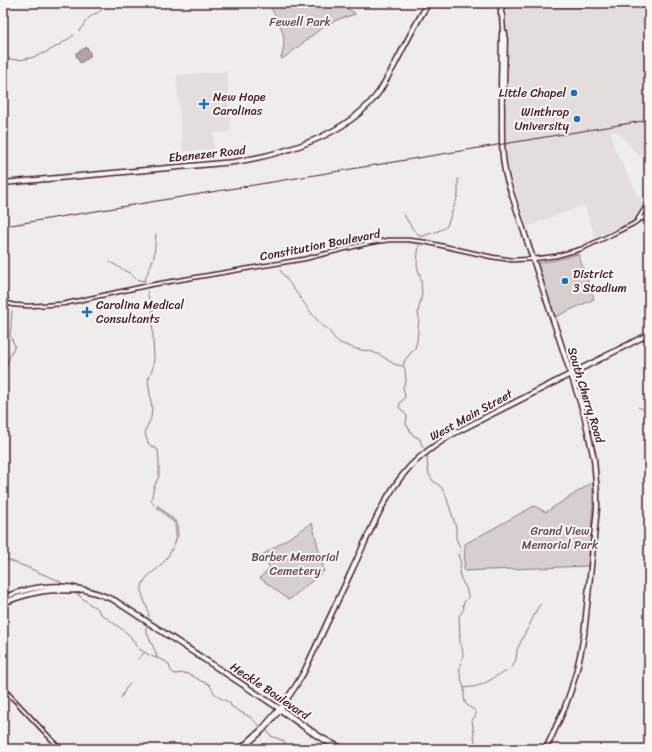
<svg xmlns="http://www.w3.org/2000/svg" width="652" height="752" font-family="Sriracha,sans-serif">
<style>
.built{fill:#e3dedc}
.green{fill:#d7cfce;stroke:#90777c}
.water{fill:#b4a4a5;stroke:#8a6f74}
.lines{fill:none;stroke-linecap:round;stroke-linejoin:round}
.stream{stroke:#8a6f74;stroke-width:1}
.river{stroke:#b4a4a5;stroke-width:3.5}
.minor-casing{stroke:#4a1f2b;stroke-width:5.5}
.major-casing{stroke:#4a1f2b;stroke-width:7}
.highway-casing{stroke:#4a1f2b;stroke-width:8}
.minor{stroke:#f6f6f2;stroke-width:2.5}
.major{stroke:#f6f6f2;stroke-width:4}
.highway{stroke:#f6f6f2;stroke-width:5}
.rail{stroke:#4a1f2b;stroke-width:1}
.poi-dot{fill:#1f6fb2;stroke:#f6f6f2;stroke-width:1.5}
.labels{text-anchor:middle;stroke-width:4;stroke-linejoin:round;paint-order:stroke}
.park-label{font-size:12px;fill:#6d4b54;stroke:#f6f6f2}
.poi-label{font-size:12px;fill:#4a1f2b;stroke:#f6f6f2;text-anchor:start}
.street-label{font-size:12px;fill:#4a1f2b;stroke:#f6f6f2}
</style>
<rect width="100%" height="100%" fill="#efedea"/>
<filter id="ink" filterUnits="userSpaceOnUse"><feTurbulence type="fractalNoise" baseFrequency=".025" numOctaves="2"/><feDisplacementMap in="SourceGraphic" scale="8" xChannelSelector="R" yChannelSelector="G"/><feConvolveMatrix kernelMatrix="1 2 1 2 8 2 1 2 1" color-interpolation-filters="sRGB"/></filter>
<g filter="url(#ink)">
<path class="built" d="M506,3H649V147H646V151L639,156L618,132H612L613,145L643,205V209L641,213L631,223L596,238L584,205L527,227L507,164L506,133L507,22Z
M227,71L231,132L213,133L214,149L183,152L176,75Z"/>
<path class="green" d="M268,3H336L355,13V14C347,17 339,18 331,23C313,32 299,48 282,59L281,58C289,34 279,23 268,3Z
M578,254L594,299L555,317L537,263L556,260Z
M593,482V506L588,566L464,571L465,544L534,506L546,512Z
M312,523L324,571L289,600L260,578L270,567L261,556Z"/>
<path class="water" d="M87,47L90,53V57L80,63L76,55V53Z"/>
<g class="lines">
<path class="stream" d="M79,31C84,26 86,19 92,15C96,13 99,13 101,10C103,7 103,6 103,3
M3,57C26,67 56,48 74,35
M403,213L412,228L421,237
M421,237C429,233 440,232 447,226L458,195V179
M419,245V247L418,252L417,265L421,280L422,294L418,312L419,318L417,341L415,348L405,360L403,366L405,369L406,381L403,387L405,397L400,403L399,407L401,409L407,416L406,424L413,435L420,439L422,446L424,448
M275,252L276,258
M110,262L129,273L136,279L144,281
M280,270L312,314L323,327L328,329L335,339L340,343L356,349L373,352L380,355L394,364L402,366
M144,282L154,257L156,234
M3,285L5,289L9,299
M147,291L149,299L151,303L153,309L152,319L154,359L153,367L148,380L152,408L151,418L145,431L146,437L148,443L151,446L158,450L159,460V476L154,487L151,500L154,505
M3,378L10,355L15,346L10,336L12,311
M638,407L645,410L649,415
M428,456L427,458L428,470L429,474L433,481L439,485L445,493L456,527V538L461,550L458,555L461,563L459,572L461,579L466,588L468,595V597L465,601L463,604L464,609L459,616L460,635C458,641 463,647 463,654C463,658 461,662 460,666C459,674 462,681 464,688C465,694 462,701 468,706C473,710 481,711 472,720L476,749
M157,506L158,507
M3,558L29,568L40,573L55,579L61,582
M68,592L77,594L91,605L97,608L100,613L127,633L131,637L136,646L139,649L151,656L165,661L169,665L171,671L175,674L184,673L191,675L201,681L209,684L215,694L220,698L230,703L231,706L237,710L250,717L260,726
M149,617C149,607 140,596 142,587C144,576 153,573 160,566C166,561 176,544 177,536
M647,626L649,628
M146,627V631L156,653L157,658
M138,659L144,653
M511,669L516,660L517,650L525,633L528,628L538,607L541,604
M464,688C470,687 475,687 480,685C490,682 496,674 506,672
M121,698L126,688L130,684
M267,731L271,736L284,741L288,749"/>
<path class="river" d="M158,507L176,523L177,536"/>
<g class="minor-casing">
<path id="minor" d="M649,202L646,204C645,208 646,211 649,212
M638,219L645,208
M643,219L649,216
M3,302L14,305L29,306L63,304L150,285L304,259L369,243L389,240H408L425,242L492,257L512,260L533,259L556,256L581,249L611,235L633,224L649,213
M3,688L53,741L60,749"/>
</g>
<g class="major-casing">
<path id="major" d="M503,6L501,8V14L502,15L503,31L505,33L504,86C501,93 502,103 502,111C502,135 501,157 507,180L584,414L594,459L597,494V508L584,635C580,659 574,684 565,707C559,721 552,735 546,749
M502,33L501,86L503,89
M3,183L234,162C285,154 348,135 379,92C384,84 388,76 393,68C404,47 415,24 428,4H489L493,3L649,4
M3,598C41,581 76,583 114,600L280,709L295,687L304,672C320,638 336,604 352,570C368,537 382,499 406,471C419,456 435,445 451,435L649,334
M3,603C20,596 36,591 55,590C63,590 71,591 80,590"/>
</g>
<g class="highway-casing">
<path id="highway" d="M241,749L262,730L280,709C300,723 319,739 343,749"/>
</g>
<use href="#minor" class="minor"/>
<use href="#major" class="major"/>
<use href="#highway" class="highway"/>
<path class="rail" d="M11,225L649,120"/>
</g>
</g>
<g class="poi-dot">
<circle cx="574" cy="93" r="4"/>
<path d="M202 98h4v4h4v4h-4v4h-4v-4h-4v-4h4z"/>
<circle cx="577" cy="119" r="4"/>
<circle cx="565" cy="281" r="4"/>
<path d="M85 306h4v4h4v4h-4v4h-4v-4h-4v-4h4z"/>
</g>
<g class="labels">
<g class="park-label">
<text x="300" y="26">Fewell Park</text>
<text x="560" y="535">Grand View<tspan x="560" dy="14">Memorial Park</tspan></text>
<text x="295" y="561">Barber Memorial<tspan x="295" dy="14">Cemetery</tspan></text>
</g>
<g class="poi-label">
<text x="566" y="97" text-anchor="end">Little Chapel</text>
<text x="213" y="101">New Hope<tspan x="213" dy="14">Carolinas</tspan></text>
<text x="569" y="116" text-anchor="end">Winthrop<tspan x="569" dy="14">University</tspan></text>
<text x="573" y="278">District<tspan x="573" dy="14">3 Stadium</tspan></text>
<text x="96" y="309">Carolina Medical<tspan x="96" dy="14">Consultants</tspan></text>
</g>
<g class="street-label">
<text transform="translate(207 154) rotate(-6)" y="4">Ebenezer Road</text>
<text transform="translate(320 245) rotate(-11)" y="4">Constitution Boulevard</text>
<text transform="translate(586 395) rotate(73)" y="4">South Cherry Road</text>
<text transform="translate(471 415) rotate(-29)" y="4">West Main Street</text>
<text transform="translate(270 691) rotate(34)" y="4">Heckle Boulevard</text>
</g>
</g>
<rect width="652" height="752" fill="none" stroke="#f6f6f2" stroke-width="16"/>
<rect x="8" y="8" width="636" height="736" fill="none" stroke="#4a1f2b" stroke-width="1.5" filter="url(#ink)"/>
</svg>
